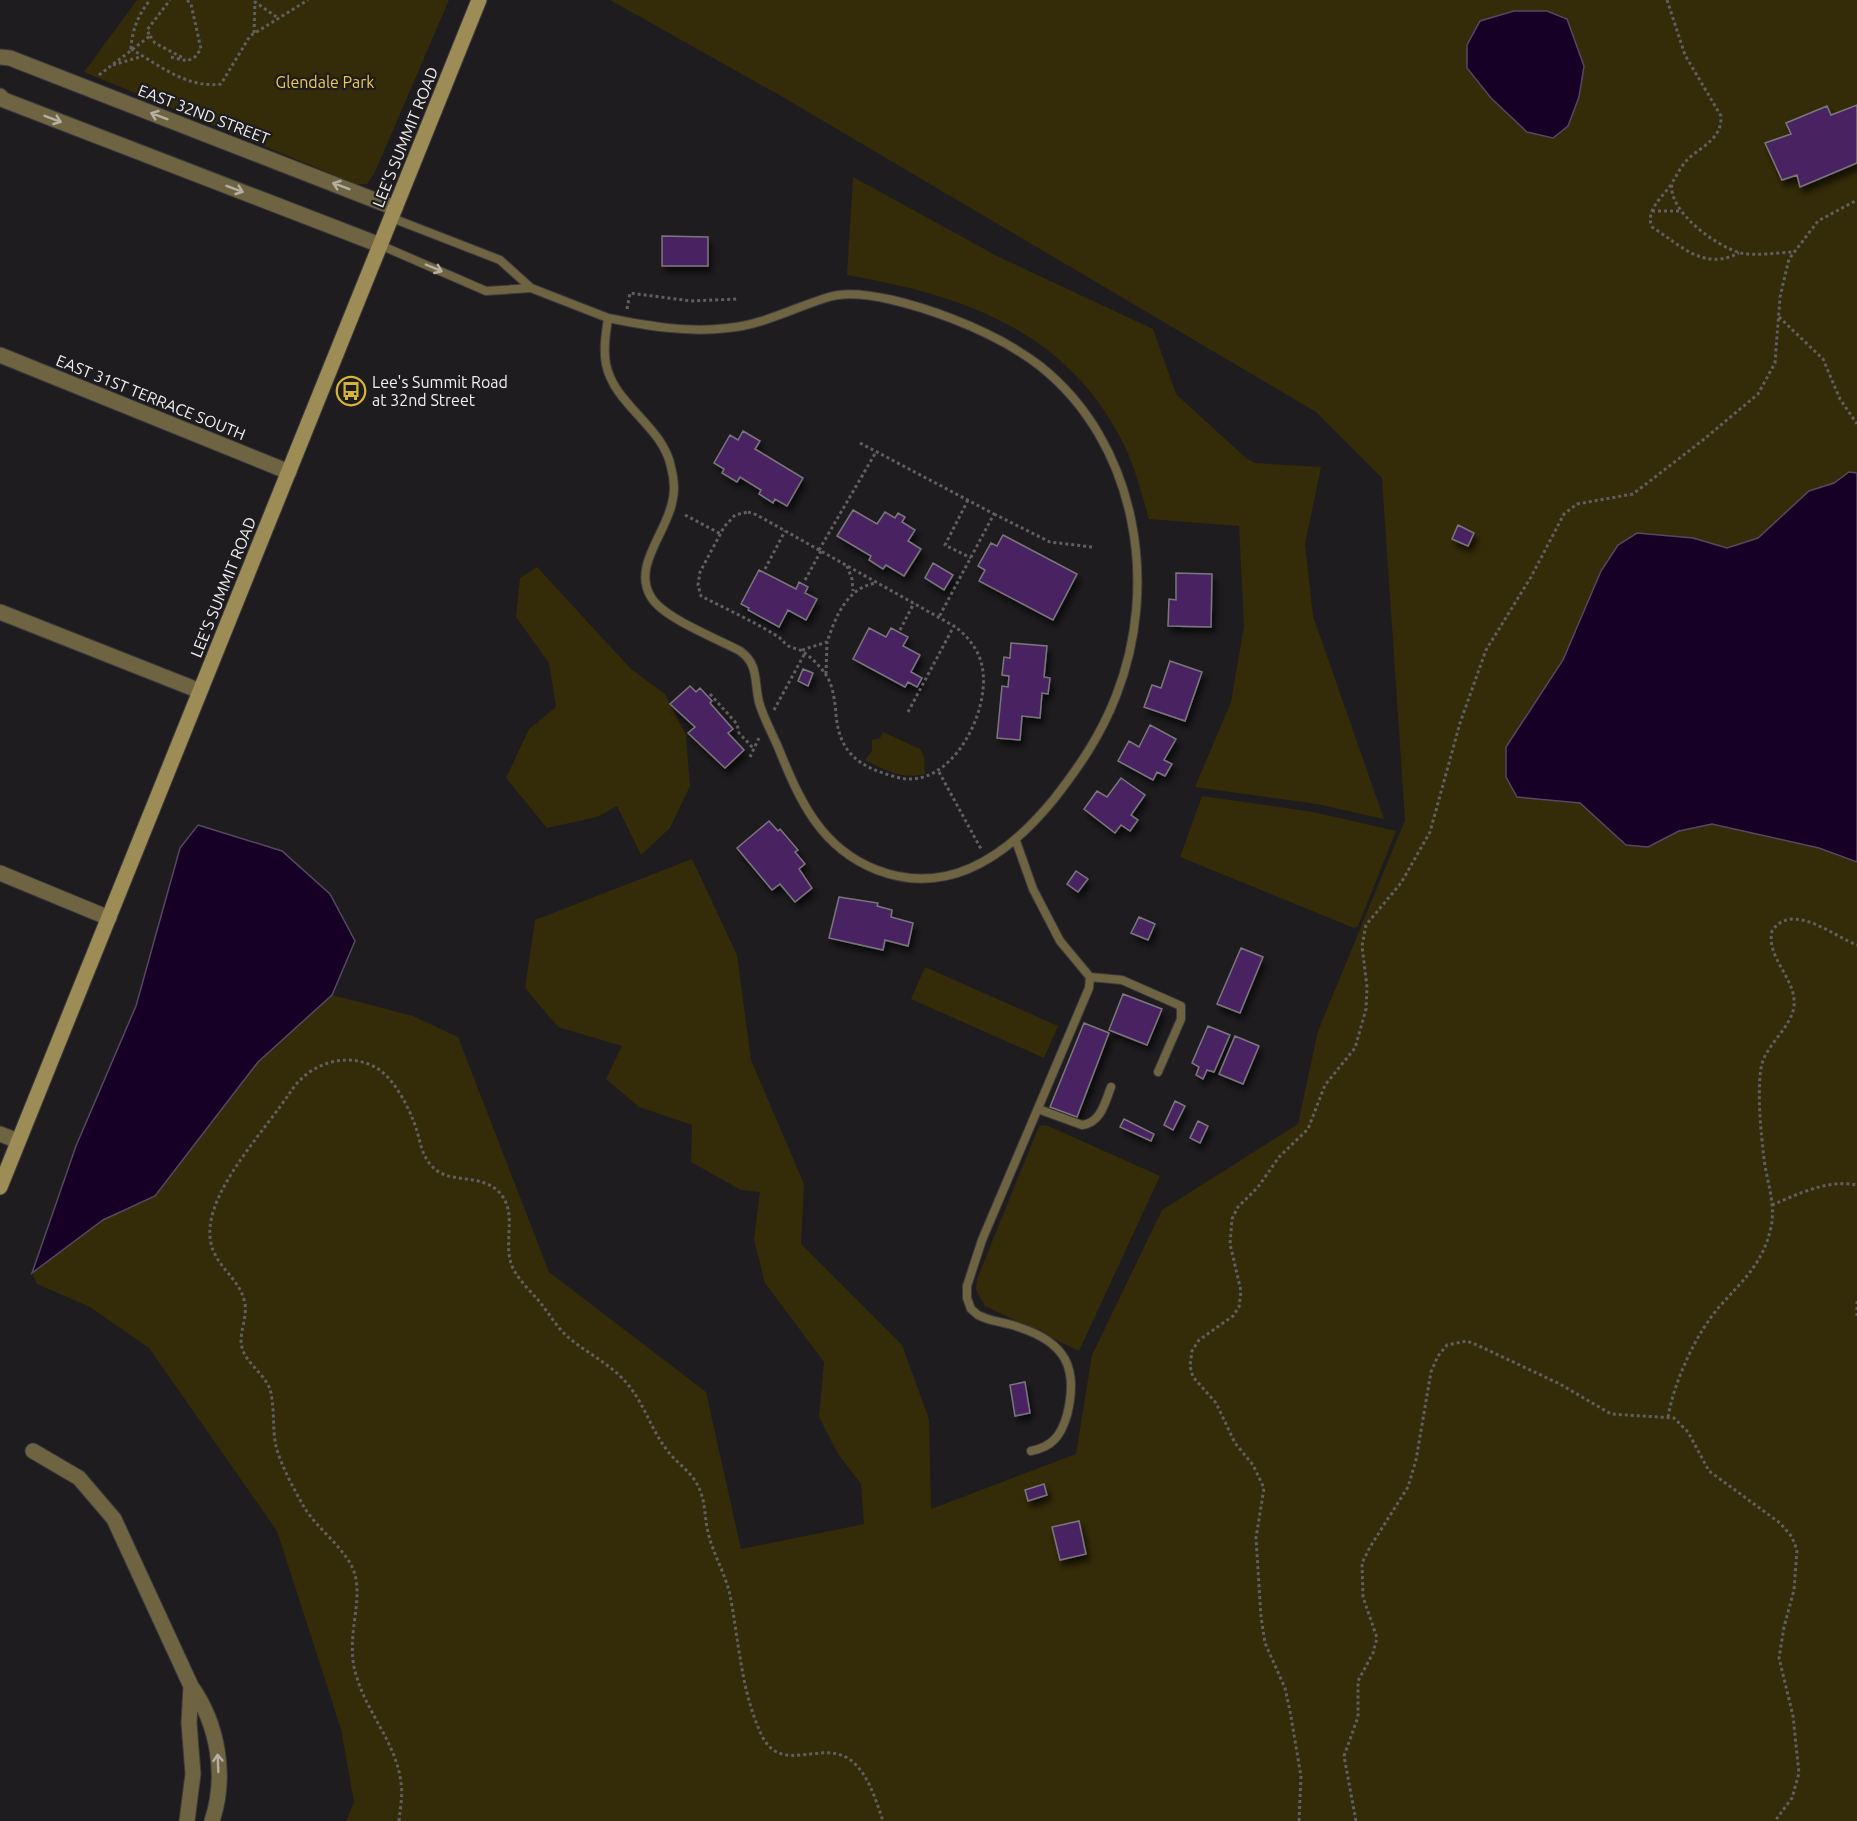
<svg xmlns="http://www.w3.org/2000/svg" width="1857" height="1821" font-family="Ubuntu,sans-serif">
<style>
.green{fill:#342b08}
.water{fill:#160025;stroke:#574862;stroke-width:1.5}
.building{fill:#4a2362;stroke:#7a777c;stroke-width:1.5;filter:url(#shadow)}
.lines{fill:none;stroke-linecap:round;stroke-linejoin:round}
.lane-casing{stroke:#3b3a3c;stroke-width:10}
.street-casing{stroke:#3b3a3c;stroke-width:17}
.secondary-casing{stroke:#3b3a3c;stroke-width:17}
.path{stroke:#605f61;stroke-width:3;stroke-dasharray:3 3;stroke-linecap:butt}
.lane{stroke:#6e6442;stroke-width:8}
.street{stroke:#6e6442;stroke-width:15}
.secondary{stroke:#9d8c56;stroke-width:15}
.oneway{stroke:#b6b0a2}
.labels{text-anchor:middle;stroke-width:4.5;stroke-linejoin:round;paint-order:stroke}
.park-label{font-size:16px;fill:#eecb53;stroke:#1e1c1f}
.street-label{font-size:16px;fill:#f0eff1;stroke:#1e1c1f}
.poi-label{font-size:16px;fill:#f0eff1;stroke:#1e1c1f;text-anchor:start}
</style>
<defs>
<filter id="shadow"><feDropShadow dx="3.5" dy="6" stdDeviation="3" flood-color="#0009"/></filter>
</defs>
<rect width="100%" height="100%" fill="#1e1c1f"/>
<path class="green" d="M137,0H449L375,172L367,184H356L84,72Z
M610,0H1857V1821H346L354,1802L341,1729L277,1531L149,1348L90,1307L37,1284L32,1273L103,1220L155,1196L258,1062L332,995L413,1016L458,1037L549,1272L706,1392L741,1549L864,1524L861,1484L838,1454L819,1417L824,1362L765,1283L754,1239L760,1192L741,1190L691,1162L692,1125L639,1107L606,1079L622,1046L558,1027L525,988L535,920L692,859L737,955L751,1060L804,1184L801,1244L902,1345L929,1419L931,1509L1076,1454L1092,1355L1162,1210L1298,1124L1318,1031L1405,820L1382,478L1316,412L781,96Z
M853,177L997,256L1153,329L1176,394L1247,459L1255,463L1321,467L1305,544L1313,616L1384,819L1317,804L1195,787L1231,702L1244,626L1239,526L1149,519C1141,491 1134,463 1120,437C1063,329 961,295 847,275Z
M537,567L631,669L665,694L686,735L690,786L670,828L641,855L617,806L597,817L547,828L506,778L529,729L556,707L549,663L516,617L520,578Z
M883,732L920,749L924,757L925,774C902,780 885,770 865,760L872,751V740L880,738Z
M1202,796L1313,812L1396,831L1358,926L1354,928L1180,857Z
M925,967L1058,1026L1044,1058L911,999Z
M1046,1125L1160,1176L1079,1351L985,1306L976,1290L977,1279L1037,1131L1040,1126Z"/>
<path class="water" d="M1514,11H1547L1567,19L1584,66L1579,97L1568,126L1553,138L1527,132L1491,98L1467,68V45L1480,21Z
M1849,472L1857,473V862L1819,848L1712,824L1679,831L1648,847L1626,845L1580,803L1517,797L1506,777V747L1563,660L1601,571L1618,545L1637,533L1693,538L1727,548L1758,538L1809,491L1834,483Z
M198,825L282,851L330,894L355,941L332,995L258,1062L155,1196L103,1220L32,1273L76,1146L136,1006L180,848Z"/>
<path class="building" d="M1857,105V163L1800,187L1797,175L1782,180L1765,143L1791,134L1786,123L1827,106L1831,115Z
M662,236L708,237V266H662Z
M743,431L760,441L755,449L803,478L787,506L775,499L773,503L759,494L761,490L740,477L737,482L722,473L724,469L714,463L730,435L738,440Z
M853,510L877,524L885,512L895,518L898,513L905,517L902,522L915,530L908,541L921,549L904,576L886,565L883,569L869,560L871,556L837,536Z
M1458,525L1474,533L1468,546L1452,539Z
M1003,535L1077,574L1053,620L979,581L985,570L978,566L991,543L997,546Z
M933,563L953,575L944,590L925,578Z
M759,570L796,589L799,582L808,587L805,593L817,599L806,620L788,610L779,627L748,610L749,608L741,604Z
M1176,573L1212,574L1211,627L1168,626L1169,599L1176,600Z
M869,628L886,637L891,628L908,637L903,646L920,655L911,672L922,678L917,687L908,682L905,687L853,659Z
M1011,643L1047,646L1044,677L1050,678L1048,694L1042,693L1040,718L1022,716L1020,740L997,738L1002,686L1008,687L1009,676L1002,675L1004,657L1010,658Z
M1170,661L1202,672L1185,721L1144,707L1152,685L1161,688Z
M803,669L813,673L808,686L798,681Z
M690,686L696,692L700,688L712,701L710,703L733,729L728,733L744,750L725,768L688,733L695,727L670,704Z
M1150,725L1176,739L1164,760L1172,764L1165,776L1157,772L1153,780L1118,761L1129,741L1139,747Z
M1121,778L1145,795L1131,815L1138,820L1130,831L1121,825L1115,833L1084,809L1097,791L1107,797Z
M769,821L778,831L780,829L798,850L795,852L805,864L799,869L812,888L795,902L780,884L772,890L737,848Z
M1076,871L1088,879L1078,892L1067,884Z
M839,897L878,903L877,906L892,910L891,917L913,923L908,946L885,940L883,950L829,938Z
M1139,917L1155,924L1148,940L1131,933Z
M1241,948L1263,957L1240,1013L1217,1004Z
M1123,994L1162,1009L1147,1045L1109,1030Z
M1084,1023L1109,1033L1077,1117L1050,1107Z
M1208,1026L1230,1035L1214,1072L1207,1070L1203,1079L1196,1075L1199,1067L1192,1063Z
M1235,1036L1259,1046L1243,1084L1219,1074Z
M1175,1101L1185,1106L1173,1130L1164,1125Z
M1124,1119L1154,1134L1151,1141L1120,1127Z
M1198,1121L1208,1126L1200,1143L1190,1138Z
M1025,1382L1030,1413L1015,1416L1010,1385Z
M1044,1484L1047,1495L1028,1501L1025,1490Z
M1079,1521L1086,1554L1060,1560L1052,1527Z"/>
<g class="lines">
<g class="lane-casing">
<path id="lane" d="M392,218L500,260L531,288L608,318C606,333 603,349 606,364C614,405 663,426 671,467C674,478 675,492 672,503C666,533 632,567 651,597C663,618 718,639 740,651C759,664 754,682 759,702C763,717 772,733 778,747C799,799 820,848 877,870C950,898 1010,853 1054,799C1079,767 1101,735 1116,696C1160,585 1137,443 1040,366C1014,346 984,331 953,319C922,307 861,287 829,297C795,307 763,325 728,328C687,333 648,326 608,318
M380,245L486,291L531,288
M1016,841L1033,889L1060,941L1090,977L1089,988L982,1240L967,1286V1298L971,1309L978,1315C991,1322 1005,1322 1018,1327C1065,1342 1079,1367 1067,1415C1061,1436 1052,1447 1031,1451
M1090,977L1122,980L1181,1006V1019L1158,1072
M1038,1109L1082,1125C1101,1123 1105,1102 1111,1087"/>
</g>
<g class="street-casing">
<path id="street" d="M0,57L10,58L395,208
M0,96L4,100L380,245
M0,355L289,472
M0,612L200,691
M0,873L109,918
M0,1134L18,1141
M33,1451L79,1478L114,1519L191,1686C218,1724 227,1776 212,1821
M187,1821L193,1774L189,1723L191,1686"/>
</g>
<g class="secondary-casing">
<path id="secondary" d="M0,1187L479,0"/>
</g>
<path class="path" d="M1667,0L1685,55L1721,116C1722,139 1702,146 1688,159C1681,166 1677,175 1672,183C1667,211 1717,247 1741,253C1756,256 1776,253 1792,252
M254,33L255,2L278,18
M150,36L155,43L185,59
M131,49C159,65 188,89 221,84L250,36L308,0
M131,49C132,30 138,15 150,0
M171,57L187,61L195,57L201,49L191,4L187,0
M113,65L143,56
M99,75L150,36L147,30L170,0
M1671,185C1662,197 1645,211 1652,227C1682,246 1703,271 1739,253
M1652,211H1680
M627,309L630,293L691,301L737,299
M1779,317L1823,359L1840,399L1857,424
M860,443L994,514L939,617
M968,500L945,545L971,558
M748,512L757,515L954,626C967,635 979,650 982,666C992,711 950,793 896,777C859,767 839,753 836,714C835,702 833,685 826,675C821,667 811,657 803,652C799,648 792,649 787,645C783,642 781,638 777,636C753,621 726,609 701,596L698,585L700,572L724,527L735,515Z
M994,514L1050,542L1092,547
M685,515L721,534
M819,550L876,452
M847,566L852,579L853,591
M765,569L785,531
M805,580L821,551
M900,630L914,603
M802,650L827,642C836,616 847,587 877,583
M826,674L827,642
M710,694L737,724L739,733L754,749
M774,710L805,653
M908,712L954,626
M750,757L759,738
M939,772L981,849
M1772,1205C1798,1194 1828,1179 1857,1185
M1857,1301V1317
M1668,1417C1674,1382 1696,1333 1720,1306C1743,1280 1763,1264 1771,1227C1776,1205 1767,1182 1764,1159C1761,1131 1757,1097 1761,1068C1765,1043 1797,1025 1794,999C1792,976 1766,955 1772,931C1792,901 1833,936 1857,945
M399,1821C400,1809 403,1796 401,1783C397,1745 368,1714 357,1678C344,1640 363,1606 355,1575C349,1551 317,1529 304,1507C294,1489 281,1466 276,1446C272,1428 275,1407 270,1389C263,1371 242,1362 241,1341C241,1329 247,1316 245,1304C240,1274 207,1265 210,1228C213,1184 267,1128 291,1091C309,1064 345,1051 375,1067C392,1076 406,1102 413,1120C420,1135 419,1150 430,1164C447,1186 478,1172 498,1191C521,1214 499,1246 515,1272C521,1282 531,1292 539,1301C549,1313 557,1328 569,1338C586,1352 606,1362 622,1378C644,1400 649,1427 667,1450C676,1463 691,1471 698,1486C706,1501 704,1516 708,1532C713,1554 725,1573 730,1595C739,1642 741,1690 761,1734C781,1778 824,1736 853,1762C869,1776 876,1801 883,1821
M1299,1821L1301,1776L1290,1711L1285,1688L1265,1643L1261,1617L1256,1538L1264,1488L1253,1465L1235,1443L1216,1403L1193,1377L1190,1366L1192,1351L1199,1340L1233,1316L1239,1307L1241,1291L1230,1244L1232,1219L1238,1207L1258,1187L1279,1157L1308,1129L1325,1085L1355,1048L1366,1009L1367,987L1362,946L1366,925L1401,883L1430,832L1460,723L1486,650L1531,577L1564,514L1577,504L1633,494L1703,440L1758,394L1775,363L1780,297L1789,259L1818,221L1857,200
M1356,1821L1344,1756L1358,1717V1681L1373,1653L1377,1638L1363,1597L1362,1563L1370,1547L1408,1487L1416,1460L1431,1372L1438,1356L1447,1345L1467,1341L1477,1345L1560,1384L1611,1414L1674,1418L1688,1432L1709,1471L1780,1523L1792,1537L1797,1550L1794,1590L1784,1627L1779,1658L1793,1716L1799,1773L1792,1798L1775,1821"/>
<use href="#lane" class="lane"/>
<use href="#street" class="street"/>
<use href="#secondary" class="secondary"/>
</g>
<defs><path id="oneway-shaft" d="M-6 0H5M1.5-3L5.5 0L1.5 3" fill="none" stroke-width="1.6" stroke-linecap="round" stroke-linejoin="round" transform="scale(1.5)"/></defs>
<g class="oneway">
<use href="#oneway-shaft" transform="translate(159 116) rotate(-159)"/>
<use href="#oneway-shaft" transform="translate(53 119) rotate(21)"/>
<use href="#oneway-shaft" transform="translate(341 186) rotate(-159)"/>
<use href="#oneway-shaft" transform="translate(235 189) rotate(21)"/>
<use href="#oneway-shaft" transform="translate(434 268) rotate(23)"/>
<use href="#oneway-shaft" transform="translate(218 1763) rotate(-92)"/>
</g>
<defs>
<g id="bus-ring" transform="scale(1.5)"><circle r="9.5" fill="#1e1c1f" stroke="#d7b434" stroke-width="1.5"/><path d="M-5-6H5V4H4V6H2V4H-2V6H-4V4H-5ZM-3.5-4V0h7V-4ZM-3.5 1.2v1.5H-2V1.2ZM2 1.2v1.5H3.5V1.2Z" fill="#d7b434"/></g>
</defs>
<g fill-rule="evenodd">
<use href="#bus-ring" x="351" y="391"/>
</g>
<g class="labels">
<g class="park-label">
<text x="325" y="88">Glendale Park</text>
</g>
<g class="street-label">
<text transform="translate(204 114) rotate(21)" y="6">EAST 32ND STREET</text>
<text transform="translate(405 137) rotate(-68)" y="6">LEE'S SUMMIT ROAD</text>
<text transform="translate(151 397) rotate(22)" y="6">EAST 31ST TERRACE SOUTH</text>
<text transform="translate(223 587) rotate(-68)" y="6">LEE'S SUMMIT ROAD</text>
</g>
<g class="poi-label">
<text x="372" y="388">Lee's Summit Road<tspan x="372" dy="18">at 32nd Street</tspan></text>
</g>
</g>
</svg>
